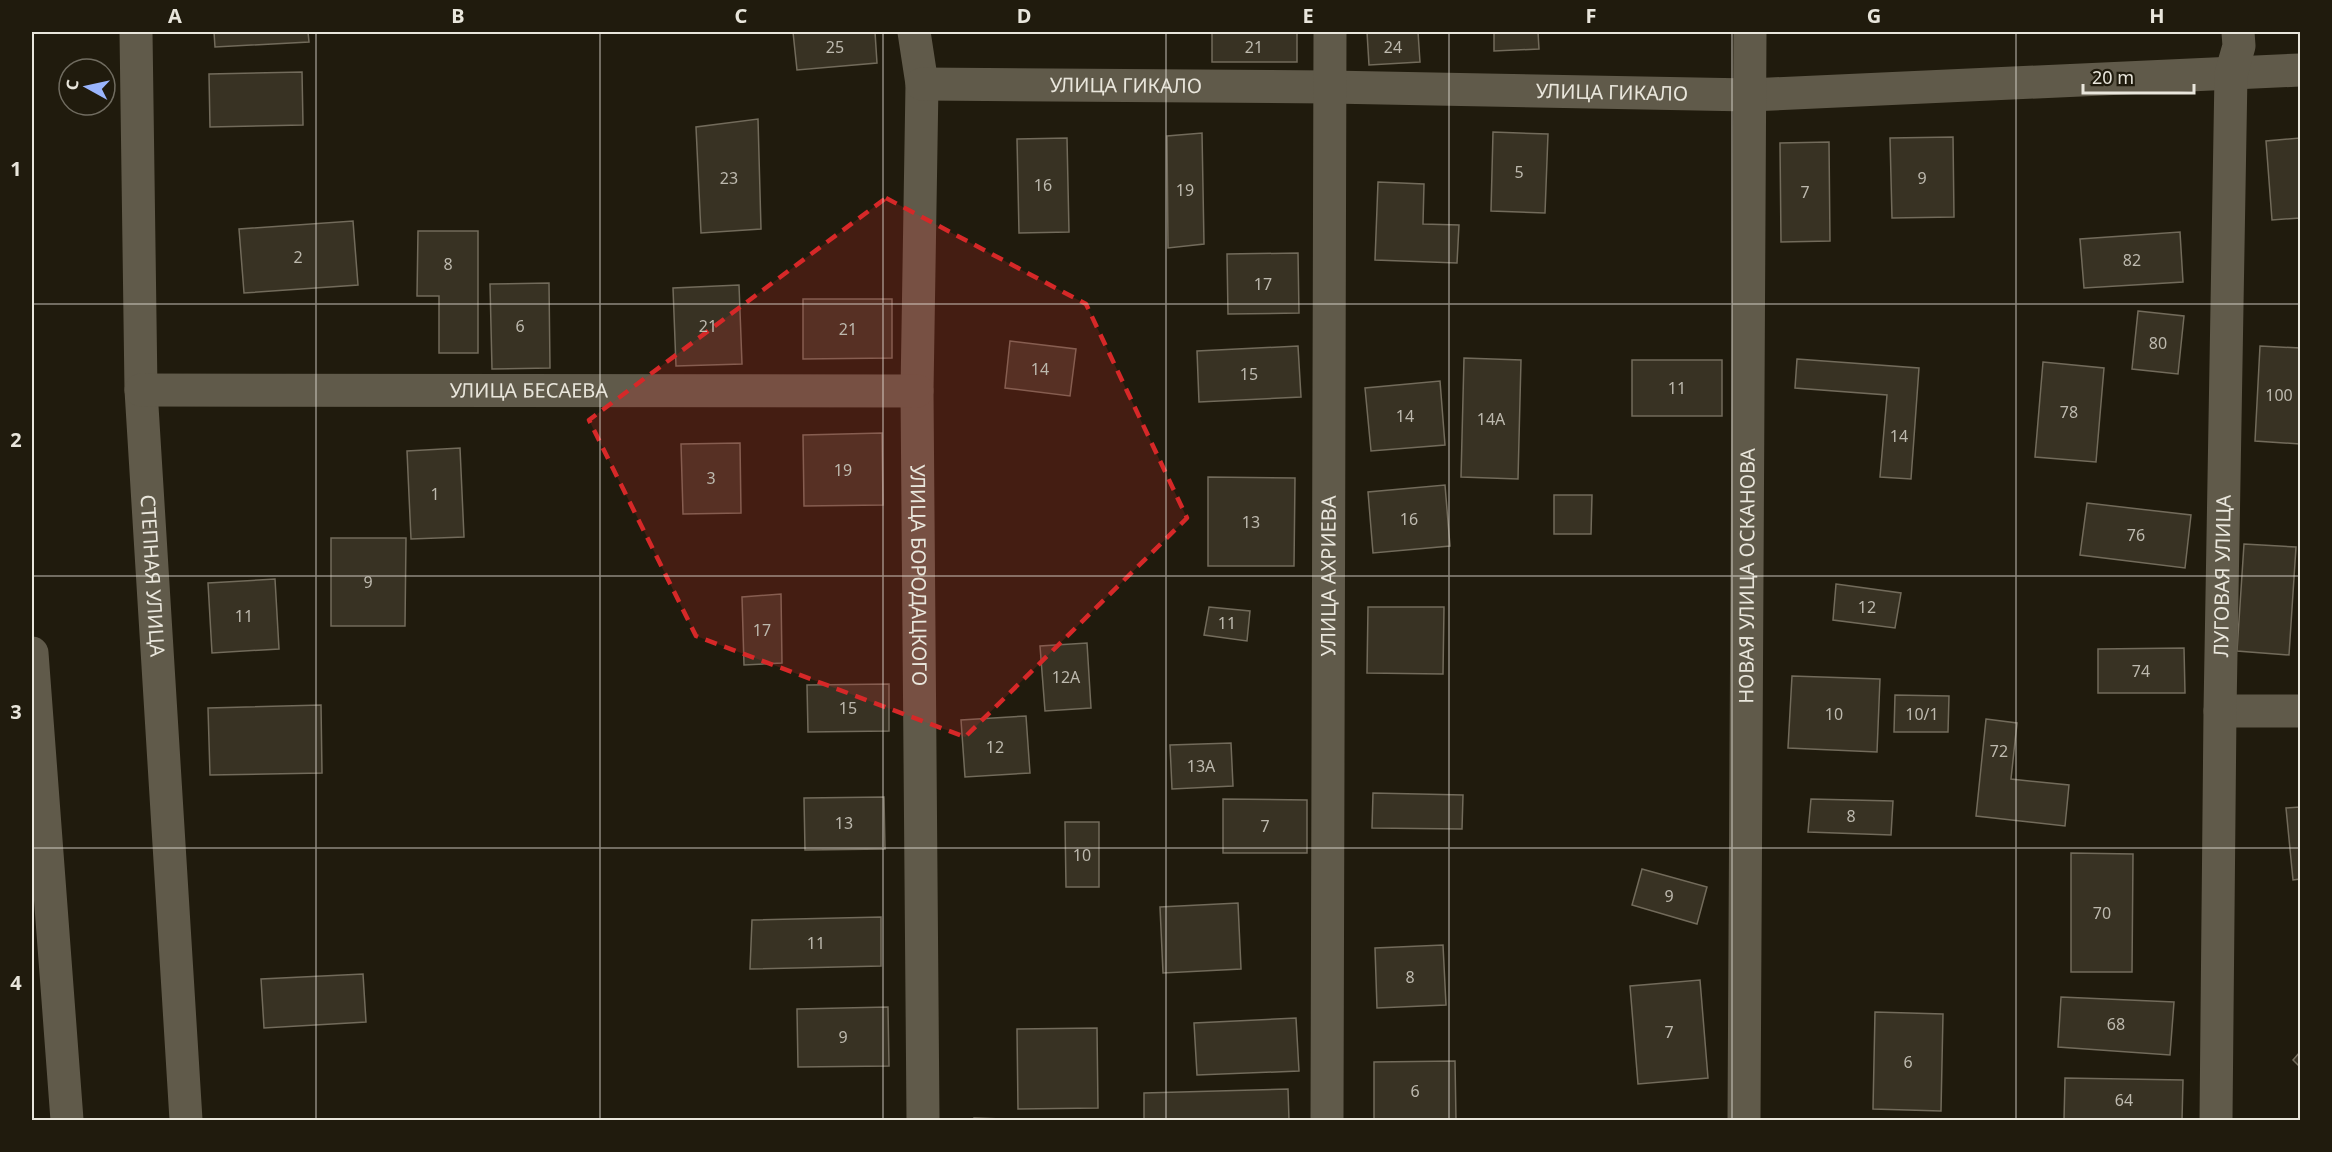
<svg xmlns="http://www.w3.org/2000/svg" width="2332" height="1152" font-family="'Noto Sans',sans-serif">
<style>
.building{fill:#383223;stroke:#726b5b;stroke-width:1.5}
.lines{fill:none;stroke-linecap:round;stroke-linejoin:round}
.street{stroke:#605a4a;stroke-width:33}
.marked{fill:#d62828;fill-opacity:0.2;stroke:#d62828;stroke-width:4.5;stroke-dasharray:12 8;stroke-linejoin:round}
.grid{fill:none;stroke:#e9e6dc;stroke-width:1.5;stroke-opacity:0.55}
.labels{text-anchor:middle;stroke-width:4.5;stroke-linejoin:round;paint-order:stroke}
.number-label{font-size:16px;fill:#bdb9ae}
.street-label{font-size:20px;fill:#e9e6dc;stroke:#201b0d}
.neatline{fill:none;stroke:#e9e6dc;stroke-width:2}
.grid-label{font-size:20px;text-anchor:middle;font-weight:bold;fill:#e9e6dc}
</style>
<rect width="100%" height="100%" fill="#201b0d"/>
<path class="building" d="M214,32H308L309,42L215,47Z
M793,32H875L877,63L797,70Z
M1212,32H1297V62H1212Z
M1367,32H1418L1420,62L1369,65Z
M1494,32H1538L1539,49L1494,51Z
M302,72L303,125L210,127L209,74Z
M758,119L761,229L701,233L696,127Z
M1493,132L1548,134L1545,213L1491,211Z
M1202,133L1204,244L1168,248L1167,136Z
M1953,137L1954,217L1892,218L1890,138Z
M1067,138L1069,232L1019,233L1017,139Z
M2300,138V218L2272,220L2266,141Z
M1829,142L1830,241L1781,242L1780,143Z
M1378,182L1424,184L1423,224L1459,225L1457,263L1375,260Z
M353,221L358,285L244,293L239,229Z
M418,231H478V353H439V296H417Z
M2180,232L2183,282L2084,288L2080,239Z
M1298,253L1299,313L1228,314L1227,254Z
M549,283L550,368L492,369L490,284Z
M739,285L742,364L676,366L673,288Z
M803,299H892V358L803,359Z
M2138,311L2184,316L2178,374L2132,369Z
M1010,341L1076,349L1070,396L1005,388Z
M1298,346L1301,397L1199,402L1197,351Z
M2260,346L2300,348V444L2255,441Z
M1464,358L1521,360L1518,479L1461,477Z
M1797,359L1919,368L1911,479L1880,477L1887,395L1795,388Z
M1632,360H1722V416H1632Z
M2043,362L2104,368L2096,462L2035,457Z
M1440,381L1445,445L1371,451L1365,388Z
M882,433L883,505L804,506L803,435Z
M740,443L741,513L683,514L681,444Z
M460,448L464,537L411,539L407,451Z
M1208,477L1295,478L1294,566H1208Z
M1445,485L1450,546L1373,553L1368,492Z
M1554,495H1592L1591,534H1554Z
M2087,503L2191,515L2185,568L2080,555Z
M331,538H406L405,626H331Z
M2244,544L2296,547L2289,655L2237,651Z
M275,579L279,649L212,653L208,583Z
M1836,584L1901,593L1895,628L1833,620Z
M781,594L782,663L744,665L742,597Z
M1209,607L1250,611L1247,641L1204,635Z
M1368,607H1444L1443,674L1367,673Z
M1087,643L1091,708L1045,711L1040,646Z
M2184,648L2185,693H2098V649Z
M1792,676L1880,679L1877,752L1788,748Z
M889,684V731L808,732L807,685Z
M1895,695L1949,696L1948,732H1894Z
M321,705L322,773L210,775L208,708Z
M1026,716L1030,773L965,777L961,720Z
M1986,719L2017,723L2011,779L2069,785L2065,826L1976,816Z
M1231,743L1233,786L1172,789L1170,745Z
M1373,793L1463,795L1462,829L1372,828Z
M884,797L885,849L805,850L804,798Z
M1223,799L1307,800V853H1223Z
M1811,799L1893,801L1891,835L1808,832Z
M2300,807V879L2293,880L2286,808Z
M1065,822H1099V887H1066Z
M2071,853L2133,854L2132,972H2071Z
M1642,869L1707,887L1697,924L1632,905Z
M1238,903L1241,969L1163,973L1160,907Z
M881,917V966L750,969L752,920Z
M1443,945L1446,1005L1377,1008L1375,948Z
M363,974L366,1022L264,1028L261,979Z
M1700,980L1708,1078L1638,1084L1630,986Z
M2061,997L2174,1002L2170,1055L2058,1047Z
M888,1007L889,1066L798,1067L797,1009Z
M1875,1012L1943,1014L1941,1111L1873,1109Z
M1296,1018L1299,1071L1197,1075L1194,1023Z
M1097,1028L1098,1108L1018,1109L1017,1029Z
M2300,1052V1067L2293,1060Z
M1455,1061L1456,1120H1374V1062Z
M2065,1078L2183,1080L2182,1120H2064Z
M1288,1089L1289,1120H1144V1093Z
M974,1118L1035,1120H974Z"/>
<g class="lines">
<g class="street">
<path id="s1" d="M136,32L141,390L186,1120"/>
<path id="s2" d="M914,32L922,84L917,391L923,1120"/>
<path id="s3" d="M922,84L1330,87L1750,95L2300,70"/>
<path id="s4" d="M141,390L917,391"/>
<path d="M32,653L67,1120"/>
<path d="M2220,711H2300"/>
<path id="s5" d="M1327,1120L1330,32"/>
<path id="s6" d="M1744,1120L1750,32"/>
<path id="s7" d="M2216,1120L2220,711L2231,74L2239,46L2238,32"/>
</g>
</g>
<path class="marked" d="M886,198L1086,304L1187,518L965,737L696,636L589,420Z"/>
<path class="grid" d="M316,32V1120M600,32V1120M883,32V1120M1166,32V1120M1449,32V1120M1732,32V1120M2016,32V1120M32,304H2300M32,576H2300M32,848H2300"/>
<g class="labels">
<g class="number-label">
<text x="835" y="53">25</text>
<text x="1254" y="53">21</text>
<text x="1393" y="53">24</text>
<text x="1519" y="178">5</text>
<text x="729" y="184">23</text>
<text x="1922" y="184">9</text>
<text x="1043" y="191">16</text>
<text x="1185" y="196">19</text>
<text x="1805" y="198">7</text>
<text x="298" y="263">2</text>
<text x="2132" y="266">82</text>
<text x="448" y="270">8</text>
<text x="1263" y="290">17</text>
<text x="520" y="332">6</text>
<text x="708" y="332">21</text>
<text x="848" y="335">21</text>
<text x="2158" y="349">80</text>
<text x="1040" y="375">14</text>
<text x="1249" y="380">15</text>
<text x="1677" y="394">11</text>
<text x="2279" y="401">100</text>
<text x="2069" y="418">78</text>
<text x="1405" y="422">14</text>
<text x="1491" y="425">14А</text>
<text x="1899" y="442">14</text>
<text x="843" y="476">19</text>
<text x="711" y="484">3</text>
<text x="435" y="500">1</text>
<text x="1409" y="525">16</text>
<text x="1251" y="528">13</text>
<text x="2136" y="541">76</text>
<text x="368" y="588">9</text>
<text x="1867" y="613">12</text>
<text x="244" y="622">11</text>
<text x="1227" y="629">11</text>
<text x="762" y="636">17</text>
<text x="2141" y="677">74</text>
<text x="1066" y="683">12А</text>
<text x="848" y="714">15</text>
<text x="1834" y="720">10</text>
<text x="1922" y="720">10/1</text>
<text x="995" y="753">12</text>
<text x="1999" y="757">72</text>
<text x="1201" y="772">13А</text>
<text x="1851" y="822">8</text>
<text x="844" y="829">13</text>
<text x="1265" y="832">7</text>
<text x="1082" y="861">10</text>
<text x="1669" y="902">9</text>
<text x="2102" y="919">70</text>
<text x="816" y="949">11</text>
<text x="1410" y="983">8</text>
<text x="2116" y="1030">68</text>
<text x="1669" y="1038">7</text>
<text x="843" y="1043">9</text>
<text x="1908" y="1068">6</text>
<text x="1415" y="1097">6</text>
<text x="2124" y="1106">64</text>
</g>
<g class="street-label">
<text dy="7" stroke="none"><textPath href="#s3" startOffset="204">УЛИЦА ГИКАЛО</textPath></text>
<text dy="7" stroke="none"><textPath href="#s3" startOffset="690">УЛИЦА ГИКАЛО</textPath></text>
<text dy="7" stroke="none"><textPath href="#s4" startOffset="388">УЛИЦА БЕСАЕВА</textPath></text>
<text dy="7" stroke="none"><textPath href="#s7" startOffset="544">ЛУГОВАЯ УЛИЦА</textPath></text>
<text dy="7" stroke="none"><textPath href="#s1" startOffset="544">СТЕПНАЯ УЛИЦА</textPath></text>
<text dy="7" stroke="none"><textPath href="#s2" startOffset="544">УЛИЦА БОРОДАЦКОГО</textPath></text>
<text dy="7" stroke="none"><textPath href="#s5" startOffset="544">УЛИЦА АХРИЕВА</textPath></text>
<text dy="7" stroke="none"><textPath href="#s6" startOffset="544">НОВАЯ УЛИЦА ОСКАНОВА</textPath></text>
</g>
</g>
<rect width="2332" height="1152" fill="none" stroke="#201b0d" stroke-width="66"/>
<g transform="translate(87 87) rotate(278)"><circle r="28" fill="#201b0d" stroke="#706c60" stroke-width="1.5"/>
<path d="M0-4.5L10 22L0 15L-10 22Z" fill="#9ab5fd"/>
<text y="-9" font-size="16" font-weight="bold" text-anchor="middle" fill="#e9e6dc">С</text>
</g>
<path d="M2083 84v9h111v-9" fill="none" stroke="#e9e6dc" stroke-width="3"/>
<text x="2092" y="84" font-size="18" fill="#e9e6dc" stroke="#201b0d" stroke-width="4.5" paint-order="stroke">20 m</text>
<rect x="33" y="33" width="2266" height="1086" class="neatline"/>
<g class="grid-label">
<text x="175" y="23">A</text>
<text x="458" y="23">B</text>
<text x="741" y="23">C</text>
<text x="1024" y="23">D</text>
<text x="1308" y="23">E</text>
<text x="1591" y="23">F</text>
<text x="1874" y="23">G</text>
<text x="2157" y="23">H</text>
<text x="16" y="176">1</text>
<text x="16" y="447">2</text>
<text x="16" y="719">3</text>
<text x="16" y="990">4</text>
</g>
</svg>
